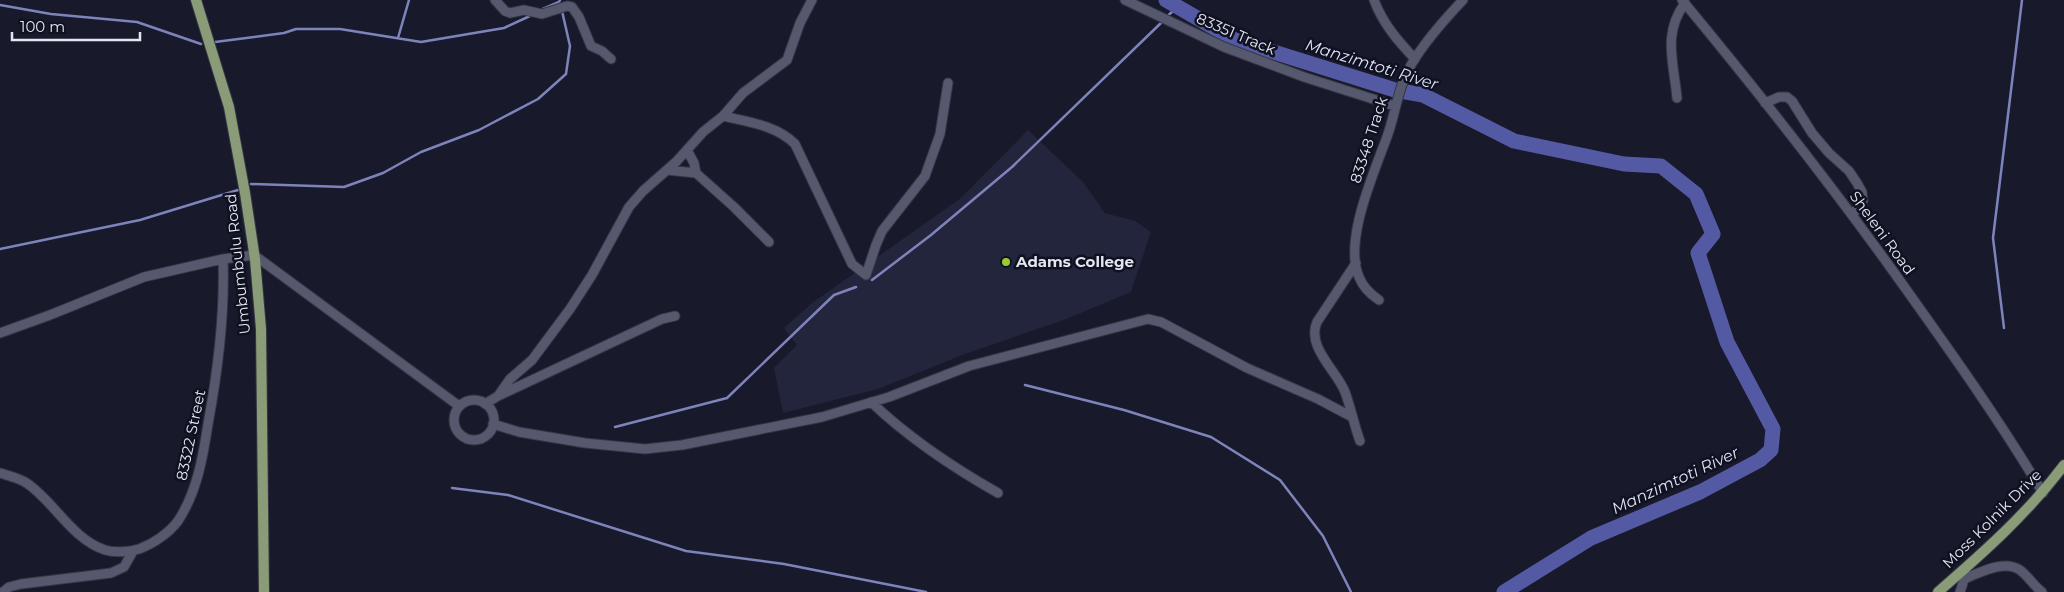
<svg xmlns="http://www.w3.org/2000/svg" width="2064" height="592" font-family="Montserrat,sans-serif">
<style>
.built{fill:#22253b}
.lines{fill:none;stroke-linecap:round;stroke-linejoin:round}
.stream{stroke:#7e84bb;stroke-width:2.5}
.river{stroke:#535aa3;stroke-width:15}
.minor-casing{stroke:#353644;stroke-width:11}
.major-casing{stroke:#353644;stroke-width:12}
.minor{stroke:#56596d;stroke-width:9}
.major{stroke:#8a9c77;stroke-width:10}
.poi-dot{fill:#9cca31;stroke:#0f1121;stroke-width:2}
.labels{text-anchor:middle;stroke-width:5;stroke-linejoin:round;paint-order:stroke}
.street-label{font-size:15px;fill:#e4e6f2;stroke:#0f1121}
.poi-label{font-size:15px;font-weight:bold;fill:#e4e6f2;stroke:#0f1121;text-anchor:start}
.water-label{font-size:16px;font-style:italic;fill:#dfe3f8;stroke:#0f1121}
</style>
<rect width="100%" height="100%" fill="#181a2b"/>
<path class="built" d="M1028,130L1083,182L1105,213L1135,221L1151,232L1131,292L1069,318L965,354L878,389L783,413L774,368L797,345L784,328L812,303L961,198Z"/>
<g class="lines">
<path class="stream" d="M0,5L51,14L137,22L201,44
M538,11L559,2L560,0
M1166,17L1178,7
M398,38L409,0
M215,42L284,33L296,29H340L421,42L504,28L532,15
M251,184L344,187L383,173L421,152L479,130L538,99L566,74L570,46L562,11
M0,249L140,220L238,190
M872,280L931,235L1012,167L1162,22
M2004,328L1993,238L2022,0
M1025,385L1124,410L1211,437L1280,480L1323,536L1351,592
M615,427L727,398L834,295L856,287
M452,488L508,495L686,551L784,564L926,592"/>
<path class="river" d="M1166,0L1235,40L1395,90L1423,95L1514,141L1624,164L1661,166L1696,194L1713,234L1698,253L1727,342L1773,429L1771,450L1760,460L1700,492L1591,538L1504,592"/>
<g class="minor-casing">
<path id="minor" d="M495,0L505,11L510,13L524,10L542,14L567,6L572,7L579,17L591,46L602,51L611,59
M1125,0L1224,47L1304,77L1395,106
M1374,0C1383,24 1398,41 1415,59
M1682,0C1755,88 1826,178 1893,271C1945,344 1997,416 2043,493
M1677,98C1674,63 1662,34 1685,3
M1765,103L1779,97H1787L1792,101L1812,133L1829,153L1849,171L1857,183L1862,192L1863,201L1852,215
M723,116C748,122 776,125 795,144L852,264L866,275L876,245L882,231L925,176L940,134L948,83
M687,150L694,163L696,173
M667,170L696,173L734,207L769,242
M1356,263L1317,322C1306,347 1337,371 1345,392C1351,408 1354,425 1360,441
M1379,300C1370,294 1363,287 1359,277C1343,240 1375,171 1388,134C1396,111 1398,87 1411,65C1425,41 1444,20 1463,0
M0,333L50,315L144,277L223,259
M498,396L662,319L675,316
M454 420a20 20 0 1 1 40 0a20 20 0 1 1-40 0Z
M871,402C910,439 952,467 998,493
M485,404L498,396L510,379L532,360L570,309L592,275L629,207L643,191L676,162L703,132L723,116L743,93L787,60L800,23L812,0
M493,424L519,432L585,443L645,449L682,445L822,417L889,397L969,366L1148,319L1161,322L1247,368L1318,399L1352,417
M0,473C9,476 20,478 28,484C55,503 72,539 105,550C115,553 129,552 139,549C153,544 169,533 178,521C197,492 203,457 208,424C218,370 225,314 223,259L254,255L459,406
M1964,579C1979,573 2004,559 2020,570C2028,576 2034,586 2042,592
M3,592L9,587L21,584L111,573L124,567L133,551
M1960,592L1966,574"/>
</g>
<g class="major-casing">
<path id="major" d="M196,0L229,107L245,193L255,259L261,329L264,592
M1938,592C1983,553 2028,513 2064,465"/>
</g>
<use href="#minor" class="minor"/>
<use href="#major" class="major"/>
</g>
<circle class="poi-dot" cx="1006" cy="262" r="5"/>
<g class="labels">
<g class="street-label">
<text transform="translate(1236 34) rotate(23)" y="5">83351 Track</text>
<text transform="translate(1369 140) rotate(-72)" y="5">83348 Track</text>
<text transform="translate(1882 233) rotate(54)" y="5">Sheleni Road</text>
<text transform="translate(238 264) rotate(-96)" y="5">Umbumbulu Road</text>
<text transform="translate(191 435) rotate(-78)" y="5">83322 Street</text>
<text transform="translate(1992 519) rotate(-45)" y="5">Moss Kolnik Drive</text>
</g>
<g class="poi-label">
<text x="1016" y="267">Adams College</text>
</g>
<g class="water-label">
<text transform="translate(1372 64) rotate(17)" y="6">Manzimtoti River</text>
<text transform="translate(1675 480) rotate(-25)" y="6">Manzimtoti River</text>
</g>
</g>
<path d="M12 32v8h128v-8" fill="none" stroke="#e4e6f2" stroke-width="2.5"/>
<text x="20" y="32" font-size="15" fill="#e4e6f2" stroke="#0f1121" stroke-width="4" paint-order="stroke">100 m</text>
</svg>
